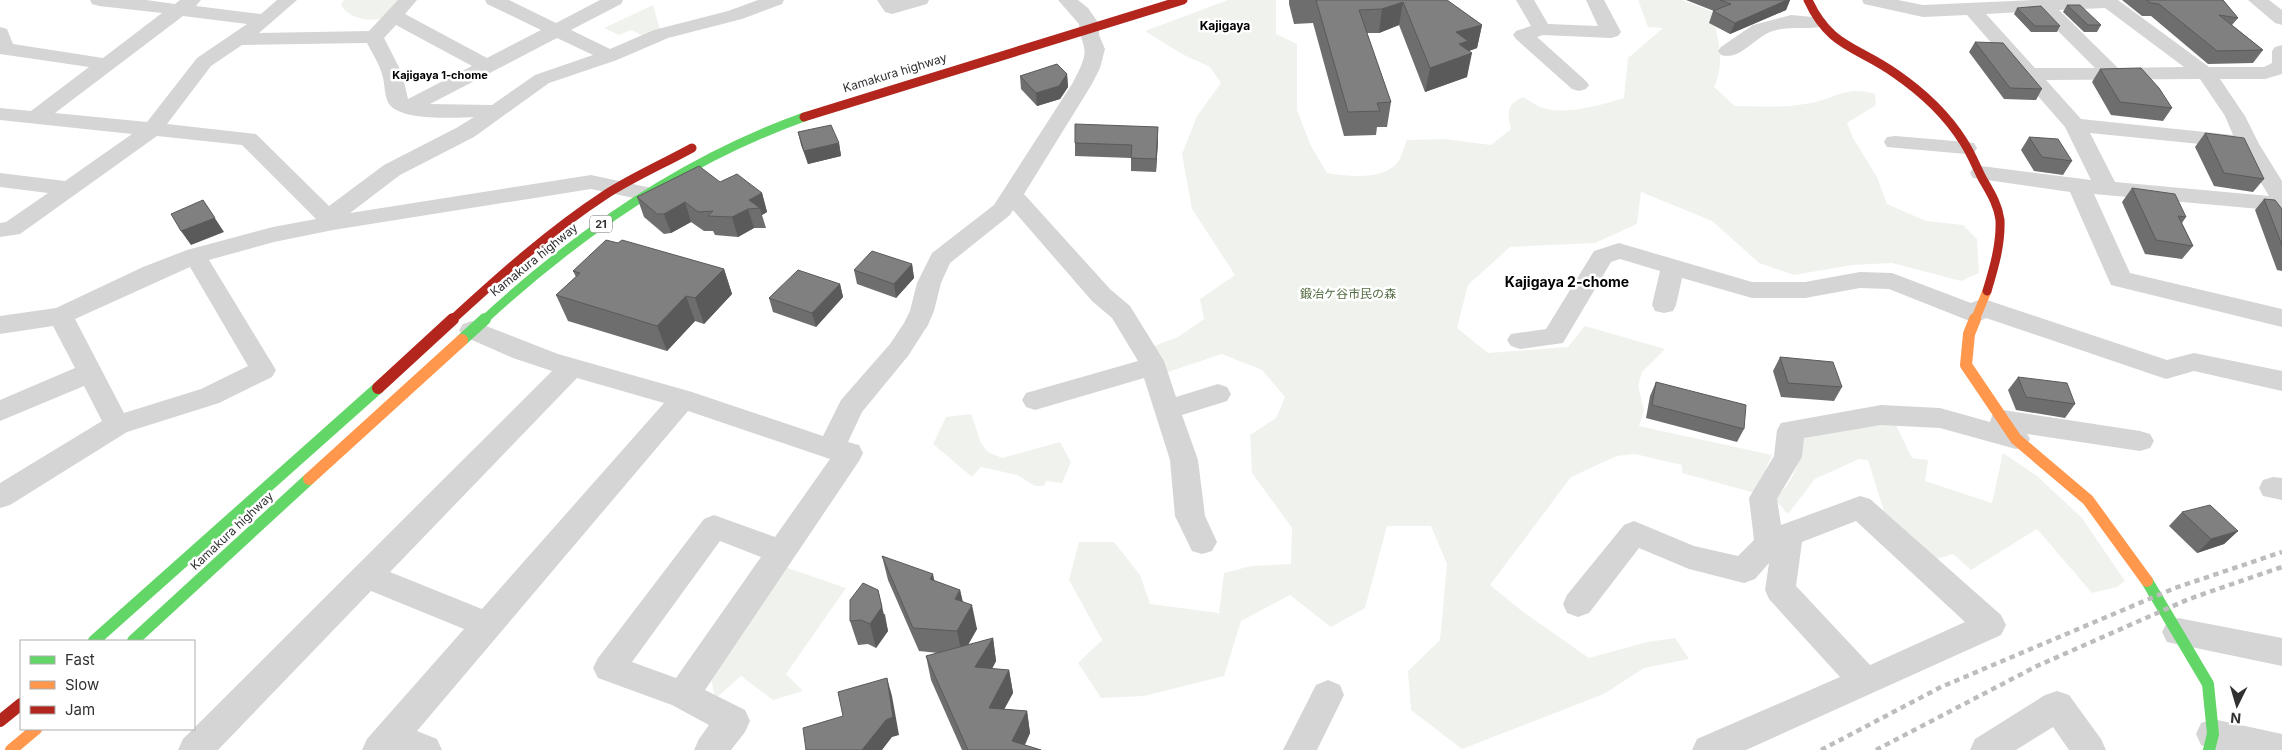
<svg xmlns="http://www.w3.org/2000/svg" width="2282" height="750" font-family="Inter,'Noto Sans JP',sans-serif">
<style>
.green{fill:#f0f3ed}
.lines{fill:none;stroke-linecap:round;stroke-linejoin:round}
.street{fill:#d5d5d5;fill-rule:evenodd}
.fast-far1{stroke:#63d668;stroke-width:9}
.fast{stroke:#63d668;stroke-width:12}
.slow-far1{stroke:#ff974d;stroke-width:9}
.slow{stroke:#ff974d;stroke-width:12}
.jam-far1{stroke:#b3261e;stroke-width:9}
.jam{stroke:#b3261e;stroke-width:12}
.rail{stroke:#bdbdbd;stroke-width:4.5;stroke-dasharray:5.5 4.5;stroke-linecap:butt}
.wall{fill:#6e6e6e}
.shaded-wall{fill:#5a5a5a}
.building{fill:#808080;stroke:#5a5a5a}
.labels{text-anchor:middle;stroke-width:5;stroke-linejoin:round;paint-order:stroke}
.far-neighbourhood-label{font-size:11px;font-weight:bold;fill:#000;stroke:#fff}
.shield{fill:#fff;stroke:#6f6f6f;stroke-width:1}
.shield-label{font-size:11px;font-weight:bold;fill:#313131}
.far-quarter-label{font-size:12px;font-weight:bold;fill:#000;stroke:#fff}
.street-label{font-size:12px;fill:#313131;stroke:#fff}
.park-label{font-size:12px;fill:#536b41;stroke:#fff}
.neighbourhood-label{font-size:14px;font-weight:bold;fill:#000;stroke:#fff}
</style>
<rect width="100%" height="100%" fill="#fff"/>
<path class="green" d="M344,0H408C401,5 394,13 386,17C372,23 347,19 341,4Z
M1228,0H1276V34L1297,44V110L1311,146L1327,173C1347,176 1383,181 1398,162C1402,156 1404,147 1407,140L1445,139L1491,145L1511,129C1507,114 1506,104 1523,97C1528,100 1534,104 1540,107C1563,116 1602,105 1624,98L1628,58L1663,28L1648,27L1638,0H1682L1713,12C1717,40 1726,60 1714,87L1735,106C1757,106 1782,108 1804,104C1832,101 1845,84 1875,94L1876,105L1847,123L1853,138L1877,177L1887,204L1926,221L1963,225L1977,239L1979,273L1961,281L1892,263L1852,265L1794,275L1759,263L1712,221L1641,192L1637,224L1595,243L1510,247L1468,285L1457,328L1488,353L1568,347L1585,326L1665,349L1642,372L1638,386L1644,410L1639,426L1772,455L1755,493L1682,473V465L1635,454L1617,456L1571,477L1490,585L1522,611L1589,658L1647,642L1675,638L1689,659L1644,668L1604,694L1462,749L1411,710L1408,671L1440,640L1447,564L1431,526H1387L1365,608L1331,627L1290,595L1241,621L1224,676L1144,696L1101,698L1078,663L1102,640L1069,580L1079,542H1114L1140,575L1150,604L1219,613L1224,573L1251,566L1291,564L1292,528L1252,473L1250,435L1276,418L1285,397L1262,370L1222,354L1165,373L1154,346L1178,337L1204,319L1200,299L1235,275L1192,209L1182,154L1197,116L1221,83L1210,67L1182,54L1145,31Z
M653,5L660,30L643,36L631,30L619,35L604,28Z
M971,414L981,443L988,452L1002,458L1060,442L1071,462L1062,483L1046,481L1044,486H1035L1017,475L981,467L972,477L933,444L946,417Z
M1895,423L1912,458L1928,460L1925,481L1992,503L2003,453L2037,476L2082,518L2125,581L2117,587L2092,593L2037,529L1971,570L1953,554L1937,559L1887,521L1868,460L1859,459L1815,479L1788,514L1775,500C1794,479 1800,465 1802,438L1821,432Z
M785,567L846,588L786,674L803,691L773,700L741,676L715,699L711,677Z"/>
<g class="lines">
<path class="street" d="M90,0H146L175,4L180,0H201L196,6L261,14L277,0H297L259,33L369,31L398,0H417L405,14L487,58L541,30L487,4L485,0H509L556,23L600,0H623L621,4L571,30L610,49L654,30L728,11L758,0H784L782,4L742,19L668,38L617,60L549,83L474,137L400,175L350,213L591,175L656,189L659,194L656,199L648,201L591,189L333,230L274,242L209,260L276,370L272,377L219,403L127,432L10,505L0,508V483L102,421L84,386L0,421V400L75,368L53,326L0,334V316L56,308L143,267L187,250L273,227L316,219L242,145L157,136L20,234L0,237V223L6,222L48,193L0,187V173L65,181L132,134L0,120V108L31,111L89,67L0,54V27L7,29L13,44L103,58L162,13L99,6L92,4ZM183,16L247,24L197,58L147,122L55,113ZM396,25L472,66L408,99L402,73L384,38ZM557,38L593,55L535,75L492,105L430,104ZM367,43C372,53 379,63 382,74C385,83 384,96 389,104C401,121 454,118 474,117L458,127L384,165L329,206L256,134L167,124L211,66L242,45ZM190,267L248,366L201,389L124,413L75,319Z
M877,0H929L927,4L892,14L885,12Z
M1058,0H1078L1088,8L1099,24V35L1105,49L1100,68L1092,84L1024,194L1110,289L1130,306L1164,361L1176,397L1218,384L1227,387L1231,394L1227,401L1182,415L1198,460L1205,516L1217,542L1212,551L1202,554L1192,551L1175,516L1170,460L1144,378L1035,410L1026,407L1022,400L1026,393L1138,361L1112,318L1092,301L1013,210L1010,215L950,263L941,283L934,311L928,325L908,356L862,412L848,442L859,445L863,453L859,461L705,690L745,710L750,721L745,732L731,750H694L699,739L709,725L672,705L598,678L593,668L598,658L704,519L714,515L775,537L830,459L688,411L417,731L437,739L442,750H362L367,739L464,629L371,591L218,750H178L183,739L552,371L513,358L463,336L459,330L463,324L472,321L481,324L558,354L692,392L823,436L841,400L890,344L904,323L910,311L917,283L932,253L994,205L1072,84C1077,74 1087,58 1084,47C1082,38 1079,33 1079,24ZM577,378L664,403L482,609L390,572ZM720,541L761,557L676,678L632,662Z
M1516,0H1534L1548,24L1598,26L1586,0H1604L1621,32L1618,36L1611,38L1543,35L1537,37L1586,81L1589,85L1586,89L1579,91L1572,89L1516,39L1513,35L1516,31L1531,26Z
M1862,0H1898L1923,5L2034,0H2118L2209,67H2264L2272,63V51L2275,47L2282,45V74L2265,79H2220L2245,116L2259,144L2282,181V211L2094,194L2130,273L2282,309V327L2111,285L2070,192L1973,178L1970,173L1973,168L1981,166L2091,180L2065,127L1967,15L1923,17L1864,4ZM2105,8L2184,67L2118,68L2059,10ZM2038,11L2095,68H2035L1986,14ZM2200,79L2225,116L2233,135L2081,119L2046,80ZM2090,133L2240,148L2269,196L2115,182Z
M2248,0H2269L2282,10V25L2275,23Z
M1791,15L1824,18L1827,22L1824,26C1805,31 1784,24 1766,34C1751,42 1739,60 1721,55L1718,51L1721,47L1753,25Z
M1895,136L1966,142L1974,143L1977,148L1974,153L1966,154L1887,147L1884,142L1887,137Z
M1619,243L1752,282H1805L1860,272L1892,273L1971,303L1981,299L1990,301L2167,360L2194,353L2282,371V391L2194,371L2166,379L1986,318L1976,323L1967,320L1889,289L1860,288L1805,298H1752L1682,278L1676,305L1673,311L1664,313L1655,311L1652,305L1660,271L1620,259L1611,262L1563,343L1520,349L1511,346L1507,340L1511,334L1546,329L1594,251Z
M1881,405L1940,408L1990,422L1993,413L2003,410L2140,431L2150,434L2154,441L2150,448L2140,451L2027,434L2030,439L2026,446L2016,449L1940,428L1881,425L1804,438L1802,457L1777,499L1781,525L1860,496L1870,499L2001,615L2006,625L2001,635L1746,750H1692L1697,739L1840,677L1769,599L1765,590L1769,563L1755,579L1744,583L1689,569L1639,548L1589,613L1578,617L1567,613L1563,604L1567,595L1624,525L1634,521L1694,546L1738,556L1754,540L1749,498L1774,456L1777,430L1781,423ZM1856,521L1965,622L1870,665L1796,586L1802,542Z
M2273,477L2282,478V500L2263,496L2259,488L2263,480Z
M2178,618L2282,638V666L2167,642L2162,632L2167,622Z
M1328,680L1340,685L1344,695L1317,750H1283L1316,685Z
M2057,691L2069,695L2101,739L2106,750H2069L2053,727L2016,750H1970L1975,739L2045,695Z
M2213,719L2282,734V750H2215L2201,745L2196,734L2201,723Z"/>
<path class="fast-far1" d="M484,320C577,234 684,160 804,117"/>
<path class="fast" d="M462,340L485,319
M2147,581L2208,684L2213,734L2209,750
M94,641L378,388
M133,641L309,479"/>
<path class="slow-far1" d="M1975,320L1987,291"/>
<path class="slow" d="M1975,319L1969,334L1966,365L2016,439L2088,500L2147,581
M309,479L462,340
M11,750L36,729"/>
<path class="jam-far1" d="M1808,0C1830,48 1857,46 1896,74C1922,92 1946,114 1963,141C1971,153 1976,166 1982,178C1990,192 1998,204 2000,220C2001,244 1994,268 1987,291
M804,117L1183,0
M452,320C500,276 550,231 605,195C633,177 663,164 692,148"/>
<path class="jam" d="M378,388L453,319
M0,721L21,704"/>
<path class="rail" d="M1821,750L1941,687L2175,588L2282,552
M1876,750L2037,666L2189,599L2282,567"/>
</g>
<path class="wall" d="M1289,0H1447L1482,25L1477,48L1469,51L1467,77L1425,92L1399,25L1379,33H1367L1391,102L1387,127H1377L1376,135L1344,136L1313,23L1294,24L1289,4Z
M1686,0H1790L1786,10L1730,34L1709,23L1713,11H1714Z
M2122,0H2223L2238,18L2232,25L2263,50L2253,63L2208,64L2151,16H2142Z
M2067,5L2101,25L2097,32H2084L2063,12Z
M2017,8L2060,26L2057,32H2031L2014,14Z
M1975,42L2042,89L2036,100L2004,99L1969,52Z
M2100,69L2172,108L2163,121L2111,115L2092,82Z
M1067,74L1068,87L1060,99L1037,106L1021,89L1020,76Z
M798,132L839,143L841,156L808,164L801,145Z
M2205,133L2264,179L2253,192L2214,186L2195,147Z
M2029,137L2072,161L2063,175L2034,171L2021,150Z
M1158,140L1156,172L1131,171V158L1075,156V143Z
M720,182L762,193L767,212L762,215L766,228H754L738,237L715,235L713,231H704L691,222L671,233L664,234L644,217L637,197Z
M2132,188L2186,217L2182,223L2193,246L2182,259L2145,254L2122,202Z
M2264,199L2282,209V271L2277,270L2255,210Z
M618,243L724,269L732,294L704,324L695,321L667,351L568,321L556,295L576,277L573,271Z
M912,264L914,278L896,298L857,284L854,270Z
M840,284L843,297L816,327L773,312L769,298Z
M1780,357L1842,387L1834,401L1781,397L1773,371Z
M2018,377L2075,404L2065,418L2016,410L2008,390Z
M1656,382L1744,429L1737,442L1646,418L1650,396Z
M2182,512L2238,531L2224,544L2197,553L2169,526Z
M882,556L934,581L960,590L963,602L977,629L968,645L993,638L996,661L992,669L1009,670L1013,693L1004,709L1027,711L1030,733L1025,745L1041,750H962L931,680L926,656L938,653L919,651L888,580Z
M885,614L888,631L876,648L868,644L858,645L850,621Z"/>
<path class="shaded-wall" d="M1787,0H1790L1786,10L1730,34L1735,23Z
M1403,2L1399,25L1379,33L1382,9Z
M1482,25L1477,48L1466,52L1472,53L1467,77L1425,92L1430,68L1456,32Z
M1067,74L1068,87L1060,99L1037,106L1036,93Z
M1158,127V140L1156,172V159Z
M839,143L841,156L808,164L804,151Z
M762,193L767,212L762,215L760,208L749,200Z
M203,200L224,232L191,245L181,231Z
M685,202L691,222L671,233L664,214Z
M748,209L754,228L738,237L732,217Z
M912,264L914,278L896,298L894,284Z
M724,269L732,294L704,324L695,298Z
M840,284L843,297L816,327L812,313Z
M686,296L695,321L667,351L657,326Z
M2238,531L2224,544L2197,553L2211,539Z
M933,574L938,598L930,579Z
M878,590L888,631L876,648L870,624Z
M960,590L965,614L955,599Z
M972,605L977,629L962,655L957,631Z
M993,638L996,661L979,691L975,667Z
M1009,670L1013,693L993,730L989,708Z
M887,678L892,696L899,735L892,737L882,750H862Z
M1027,711L1030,733L1022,750L1012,741Z"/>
<path class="building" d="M1316,0H1447L1482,25L1456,32L1468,41L1459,44L1472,53L1430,68L1403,2L1382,9L1359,10L1391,102L1377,103L1380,111L1348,112Z
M1720,0H1787L1735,23L1713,11L1731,4Z
M2146,0H2223L2238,18L2219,15L2263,50L2217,51L2159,4L2151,3Z
M2067,5H2080L2101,25H2088Z
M2041,6L2060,26H2035L2017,8Z
M1975,42L2003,43L2042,89L2010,88Z
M1057,64L1067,74L1059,86L1036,93L1020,76Z
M2141,68L2159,88L2172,108L2120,102L2100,69Z
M1075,124L1158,127L1156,159L1131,158L1132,145L1075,143Z
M831,125L839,143L804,151L798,132Z
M2205,133L2244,138L2264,179L2224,173Z
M2029,137L2058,139L2072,161L2042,157Z
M699,166L720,182L737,174L762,193L749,200L760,208L748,209L732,217L708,216L713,211L698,212L685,202L664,214H657L637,197Z
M2132,188L2175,194L2186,217L2178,216L2193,246L2156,240Z
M2264,199L2275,200L2282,209V245Z
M203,200L215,218L181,231L171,214Z
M606,240L618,243L622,240L724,269L695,298L686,296L657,326L556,295L580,273L573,271Z
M872,251L912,264L894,284L854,270Z
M798,270L840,284L812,313L769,298Z
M1780,357L1833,362L1842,387L1788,383Z
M2018,377L2067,383L2075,404L2026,397Z
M1656,382L1746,405L1744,429L1652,405Z
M2210,505L2238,531L2211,539L2182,512Z
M882,556L933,574L930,579L960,590L955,599L972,605L957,631L913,628Z
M863,583L878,590L882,607L870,624L861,620L850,621V600Z
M993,638L975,667L1009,670L989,708L1027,711L1012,741L1041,750H968L926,656Z
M887,678L893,717L886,720L862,750H806L803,728L843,716L838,692Z"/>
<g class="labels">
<g class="far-neighbourhood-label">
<text x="440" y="79">Kajigaya 1-chome</text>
</g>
<rect class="shield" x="590" y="215.5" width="22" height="17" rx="4"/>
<g class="shield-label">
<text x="601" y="228">21</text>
</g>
<g class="far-quarter-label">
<text x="1225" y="30">Kajigaya</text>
</g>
<g class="street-label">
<text transform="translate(895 73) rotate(-17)" y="4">Kamakura highway</text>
<text transform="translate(534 260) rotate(-39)" y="4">Kamakura highway</text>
<text transform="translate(232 531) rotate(-43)" y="4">Kamakura highway</text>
</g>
<g class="park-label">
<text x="1348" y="298">鍛冶ケ谷市民の森</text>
</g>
<g class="neighbourhood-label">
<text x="1567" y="287">Kajigaya 2-chome</text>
</g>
</g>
<rect x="20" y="640" width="175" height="90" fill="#ffffff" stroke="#adadad"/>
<rect x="30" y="656" width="25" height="8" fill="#63d668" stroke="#adadad"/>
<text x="65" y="665" font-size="15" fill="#313131">Fast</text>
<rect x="30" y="681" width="25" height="8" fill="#ff974d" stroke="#adadad"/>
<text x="65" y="690" font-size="15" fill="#313131">Slow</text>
<rect x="30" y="706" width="25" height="8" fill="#b3261e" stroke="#adadad"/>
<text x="65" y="715" font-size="15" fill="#313131">Jam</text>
<g transform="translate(2237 705) rotate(185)" stroke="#ffffff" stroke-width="4" paint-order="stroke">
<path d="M0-4L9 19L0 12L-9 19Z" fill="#313131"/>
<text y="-8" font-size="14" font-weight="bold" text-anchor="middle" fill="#313131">N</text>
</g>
</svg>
